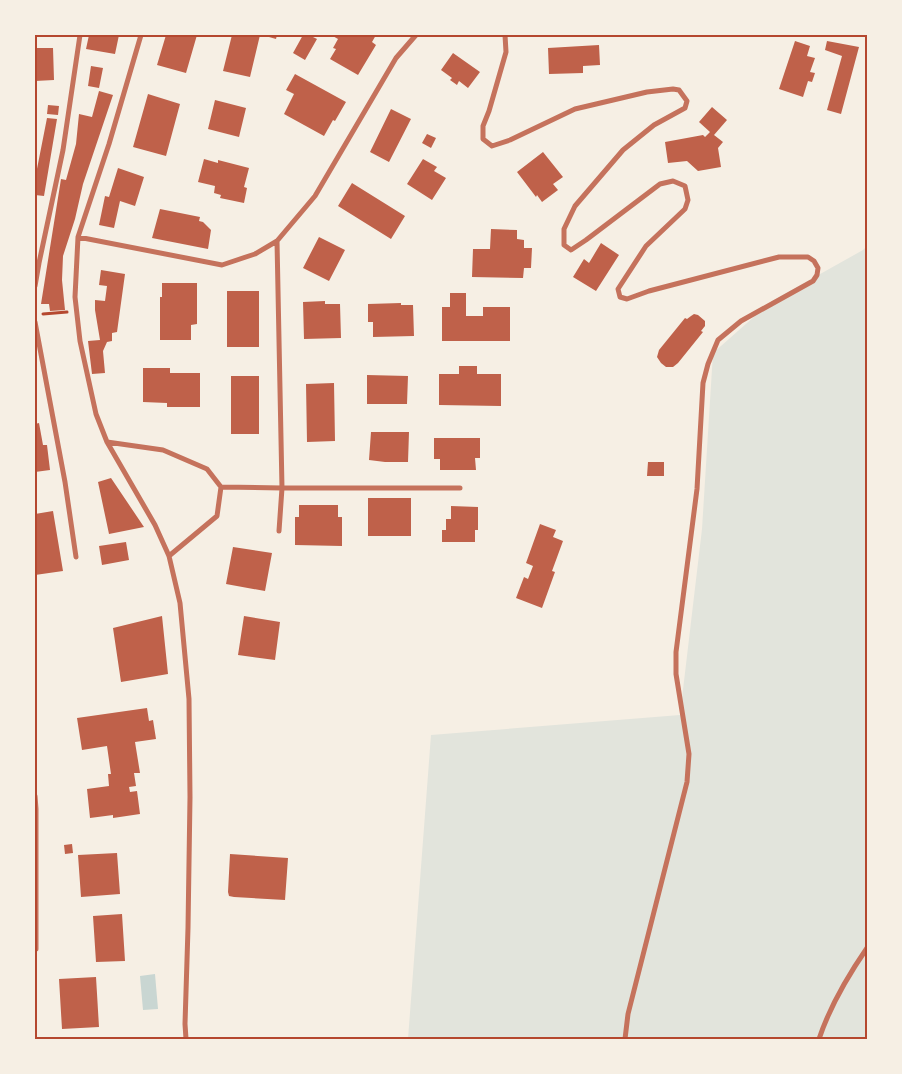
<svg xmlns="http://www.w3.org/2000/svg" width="902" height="1074" font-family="Raleway,sans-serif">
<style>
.green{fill:#e2e4dc}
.water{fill:#c9d6d2}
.building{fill:#bf614a}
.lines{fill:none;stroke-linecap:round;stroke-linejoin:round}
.path{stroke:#b5482f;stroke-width:3}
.minor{stroke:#c5725c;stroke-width:5}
.neatline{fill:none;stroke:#b5482f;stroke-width:2}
</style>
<rect width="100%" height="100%" fill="#f6efe4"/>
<path class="green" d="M867,246V1039H408L431,735L680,715L702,529L713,353L772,301L863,250Z"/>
<path class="water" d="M155,974L158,1009L143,1010L140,976Z"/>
<path class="building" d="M89,35H119L115,54L86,49Z
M166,35H197L186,73L157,65Z
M232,35H260L250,77L223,71Z
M262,35H277L276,39Z
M303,35H309L317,39L305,60L293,53Z
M331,35H376L372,42L376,45L358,75L330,59L336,49L333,48L338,39Z
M795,41L810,46L807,56L815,58L810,72L815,73L812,82L808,81L803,97L779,89Z
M827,41L859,47L841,114L827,110L842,56L825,50Z
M599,45L600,65L583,66V73L549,74L548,48Z
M35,48H53L54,80L35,81Z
M453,53L480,72L468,88L459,81L457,85L450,80L452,78L441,70Z
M91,66L103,68L99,88L88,86Z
M295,74L346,102L335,121L333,120L324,136L284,114L294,94L286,90Z
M99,91L113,95L83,184L75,219L63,256L62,280L65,310L50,311L49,304H41L61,179L66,180L76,144L79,114L92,117Z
M148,94L180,104L166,156L133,147Z
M215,100L246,108L239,137L208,129Z
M48,105L59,106L58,115L47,114Z
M712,107L727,120L714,135L723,142L718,148L721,167L698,171L687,161L668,163L665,142L703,135L705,137L710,132L699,122Z
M391,109L411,119L389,162L370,152Z
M47,118L57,119L44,196L35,195V179Z
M427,134L436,138L431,148L422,143Z
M543,152L563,177L553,184L558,190L542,202L537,195L536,197L517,172Z
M204,159L218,163V160L249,168L244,187L247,188L244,203L220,198L221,195L214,193L215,186L198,182Z
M423,159L437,167L434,171L446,178L432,200L407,184Z
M118,168L144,177L135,206L120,201L114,228L99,225L105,196L109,197Z
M352,183L405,216L391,239L338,206Z
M160,209L200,217L199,221L203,222L211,230L208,249L152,238Z
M491,229L517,230V239L524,240V248H532L531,268H524L523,278L472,277L473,249H490Z
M319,237L345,250L329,281L303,268Z
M601,243L619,255L596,291L573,277L584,259L589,263Z
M101,270L125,274L117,332L112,333V341L107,342L103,351L105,373L92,374L88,341L100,340L95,310V300L105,301L107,286L99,285Z
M162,283H197V324L191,325V340H160V297H162Z
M227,291H259V347H227Z
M450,293H466V316H483V307H510V341H442V307H450Z
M325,301V304H340L341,338L304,339L303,302Z
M401,303V305H413L414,336L373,337V322H368V304Z
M694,314L698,315L705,321V326L701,331L703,332L678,363L673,367H666L661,363L657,357L659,350L685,318L687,319L691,316Z
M459,366H477V374H501V406L439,405V374H459Z
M143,368H170V373H200V407H167V403L143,402Z
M367,375L408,376L407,404H367Z
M231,376H259V434H231Z
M334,383L335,441L307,442L306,384Z
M39,423L43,445H47L50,470L35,472V424Z
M371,432H409L408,462H385L369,460Z
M434,438H480V458H475L476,470H440V459H434Z
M648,462H664V476H647Z
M111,478L144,527L109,534L98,482Z
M368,498H411V536H368Z
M299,505H338V517H342V546L295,545V517H299Z
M451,506L478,507V530H475V542H442V530H446V519H451Z
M53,511L63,571L35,575V514Z
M540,524L556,530L553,537L563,541L552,571L555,572L542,608L516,598L524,577L528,579L533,566L526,563Z
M126,542L129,560L102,565L99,546Z
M233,547L272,553L265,591L226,584Z
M162,616L168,674L121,682L113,628Z
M244,616L280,622L275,660L238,655Z
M147,708L149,721L153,720L156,739L135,742L140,773H134L136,786L129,787L130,792L137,791L140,814L113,818V815L90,818L87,789L109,786L108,774H111L107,746L82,750L77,718Z
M72,844L73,853L65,854L64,845Z
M117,853L120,894L81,897L78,855Z
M230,854L288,858L285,900L234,897L229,896L228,892Z
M122,914L125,961L96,962L93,916Z
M96,977L99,1027L62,1029L59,979Z"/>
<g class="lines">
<path class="path" d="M43,314L67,312"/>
<path class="minor" d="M141,35L109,144L78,237L75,297L80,341L96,414L107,442L155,525L169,556L180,603L189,699L190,797L188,928L185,1024L186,1039
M505,35L506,52L489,111L483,126V139L492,146L510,140L575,109L647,92L673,89L679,90L687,101L685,108L654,125L623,150L575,206L564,229V245L571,250L586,240L660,184L673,181L685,186L688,200L685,209L646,246L618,289L620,297L627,299L649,291L779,257H808L814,261L818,268L817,275L813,281L741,321L718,340L708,364L703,383L697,489L676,652V674L689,754L687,782L628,1014L625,1039
M78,237L222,265L255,254L277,241L315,196L396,58L416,35
M277,241L282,488L279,531
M35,286L39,263L63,150L80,35
M35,322L65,482L76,557
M107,442L163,450L207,469L221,487L217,516L169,556
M221,487L282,488H460
M35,796L36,809V949
M819,1039C830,1006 847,977 867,948"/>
</g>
<rect width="902" height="1074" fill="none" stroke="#f6efe4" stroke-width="72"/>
<rect x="36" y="36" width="830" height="1002" class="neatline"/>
</svg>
